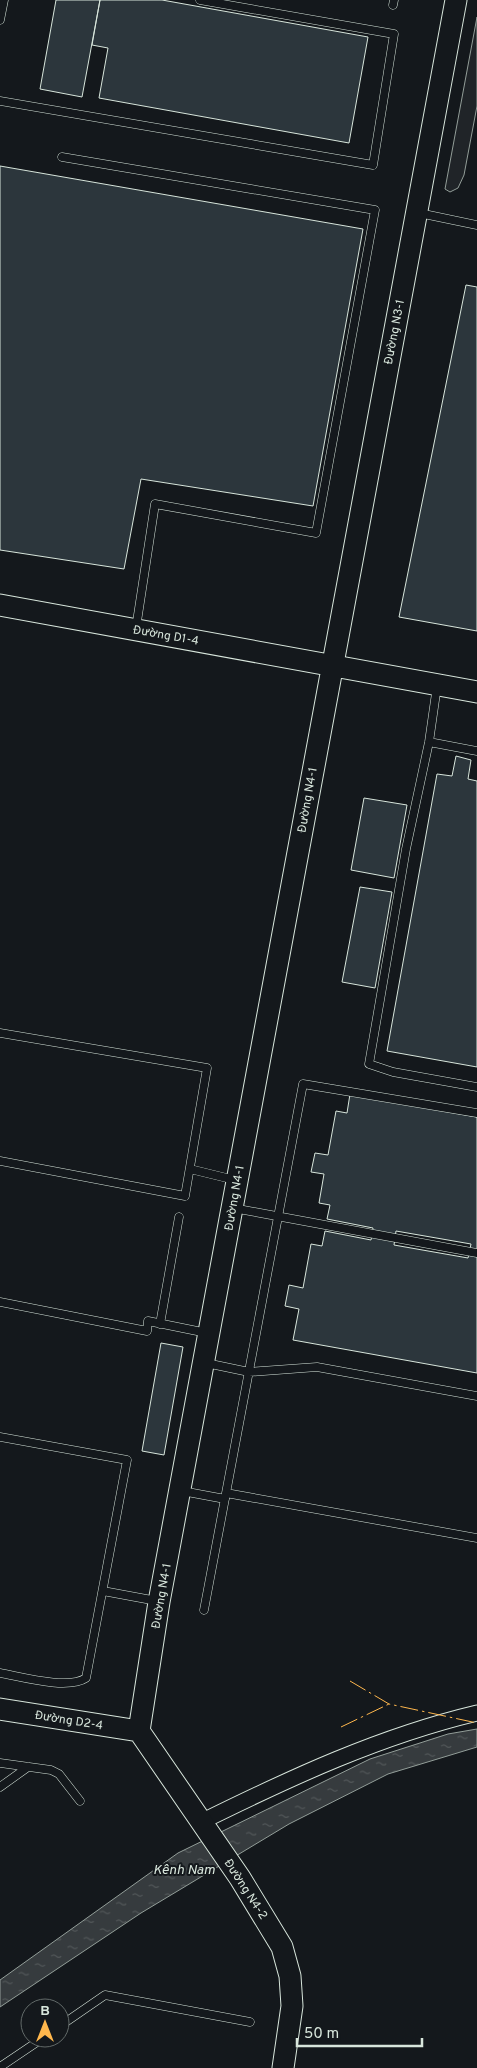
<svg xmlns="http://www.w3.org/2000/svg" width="477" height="2068" font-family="Overpass,sans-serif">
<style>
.grass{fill:#202428;stroke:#939e99}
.water{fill:url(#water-ripples);stroke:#939e99}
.building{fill:#2c363c;stroke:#d8e6dc;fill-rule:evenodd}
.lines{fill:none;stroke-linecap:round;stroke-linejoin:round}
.lane-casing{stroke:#d8e6dc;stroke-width:9}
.street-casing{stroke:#d8e6dc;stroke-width:17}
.secondary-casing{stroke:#d8e6dc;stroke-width:23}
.lane{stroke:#14181c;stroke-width:8}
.street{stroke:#14181c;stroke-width:15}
.secondary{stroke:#14181c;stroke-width:21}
.power{stroke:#ffb74d;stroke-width:1;stroke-dasharray:18 4 2.5 4;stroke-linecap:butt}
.labels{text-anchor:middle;stroke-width:4;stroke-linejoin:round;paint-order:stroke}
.street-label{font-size:12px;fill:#d8e6dc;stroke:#14181c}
.water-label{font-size:14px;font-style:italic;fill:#d8e6dc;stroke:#14181c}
</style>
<defs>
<pattern id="water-ripples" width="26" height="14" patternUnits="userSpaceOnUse" patternTransform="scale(1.25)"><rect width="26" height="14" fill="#363b3e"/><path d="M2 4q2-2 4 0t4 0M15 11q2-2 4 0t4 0" fill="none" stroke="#525759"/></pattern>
</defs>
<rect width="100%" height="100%" fill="#14181c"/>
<path class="grass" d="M477,17V106L464,175L458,188L450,192L445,189Z"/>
<path class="water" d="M477,1729V1747L388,1774L289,1824L141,1913L0,2007V1980L178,1853L370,1759L448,1734Z"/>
<path class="building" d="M56,0H100L82,97L40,89Z
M100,0H162L368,37L349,143L99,98L108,48L92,45Z
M0,166L363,229L313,506L141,479L124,569L0,550Z
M466,285L477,287V631L399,617Z
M456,756L471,760L468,779L477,781V1067L387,1051L437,774L452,776Z
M364,798L407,805L394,878L351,870Z
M360,887L392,892L375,988L342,982Z
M350,1094L477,1117V1373L293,1340L299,1309L285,1306L289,1285L303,1288L311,1244L322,1246L325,1231L371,1240L373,1228L327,1219L330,1205L319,1203L324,1174L311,1172L315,1153L328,1155L336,1111L347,1113ZM396,1231L471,1244L468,1258L394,1245Z
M161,1343L183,1347L164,1455L142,1451Z"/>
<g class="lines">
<g class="lane-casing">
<path id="lane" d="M393,5L394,0
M0,20L4,0
M0,101L373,165L394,34L200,0
M62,157L375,210L316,533L155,504L136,628
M419,213L477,225
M437,686L429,742L406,849L369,1064L393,1072L477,1087
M429,742L477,751
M0,1033L207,1068L185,1196L0,1161
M190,1169L235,1180
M233,1208L477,1253
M0,1302L147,1331L148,1321L207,1333
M160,1324L179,1217
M206,1363L249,1372L317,1367L477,1396
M0,1437L127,1460L86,1678C68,1690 22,1677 0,1673
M182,1491L225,1499
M226,1493L477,1538
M103,1591L157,1601
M204,1610L303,1084L477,1113
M0,1763L51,1770L59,1774L80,1801
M0,1787L28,1767
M60,2026L105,1995L250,2022
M0,2067L43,2038"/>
</g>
<g class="street-casing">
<path id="street" d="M201,1822C290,1778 380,1736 477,1713"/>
</g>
<g class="secondary-casing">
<path id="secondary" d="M0,605L477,692
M0,1709L139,1731
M139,1731L159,1602L456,0
M139,1731L240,1878L282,1947L290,1976L292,2006L283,2068"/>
</g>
<use href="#lane" class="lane"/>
<use href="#street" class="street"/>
<use href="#secondary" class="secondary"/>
<path class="power" d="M350,1681L389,1704L477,1723
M341,1727L389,1704"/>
</g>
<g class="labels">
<g class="street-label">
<text transform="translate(394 332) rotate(-79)" y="4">Đường N3-1</text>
<text transform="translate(166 635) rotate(10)" y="4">Đường D1-4</text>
<text transform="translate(307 800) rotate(-80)" y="4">Đường N4-1</text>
<text transform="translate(234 1198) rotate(-80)" y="4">Đường N4-1</text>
<text transform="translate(161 1596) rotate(-80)" y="4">Đường N4-1</text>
<text transform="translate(69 1720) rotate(9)" y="4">Đường D2-4</text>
<text transform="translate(246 1889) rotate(57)" y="4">Đường N4-2</text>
</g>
<g class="water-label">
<text x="184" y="1874">Kênh Nam</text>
</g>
</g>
<g transform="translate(45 2023)"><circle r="24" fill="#14181c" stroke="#626a69"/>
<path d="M0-4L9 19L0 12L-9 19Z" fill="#ffb74d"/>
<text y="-8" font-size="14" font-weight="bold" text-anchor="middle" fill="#d8e6dc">B</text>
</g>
<path d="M297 2038v8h125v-8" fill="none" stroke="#d8e6dc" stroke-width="2.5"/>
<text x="304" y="2038" font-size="15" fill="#d8e6dc" stroke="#14181c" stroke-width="4" paint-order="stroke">50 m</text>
</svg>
